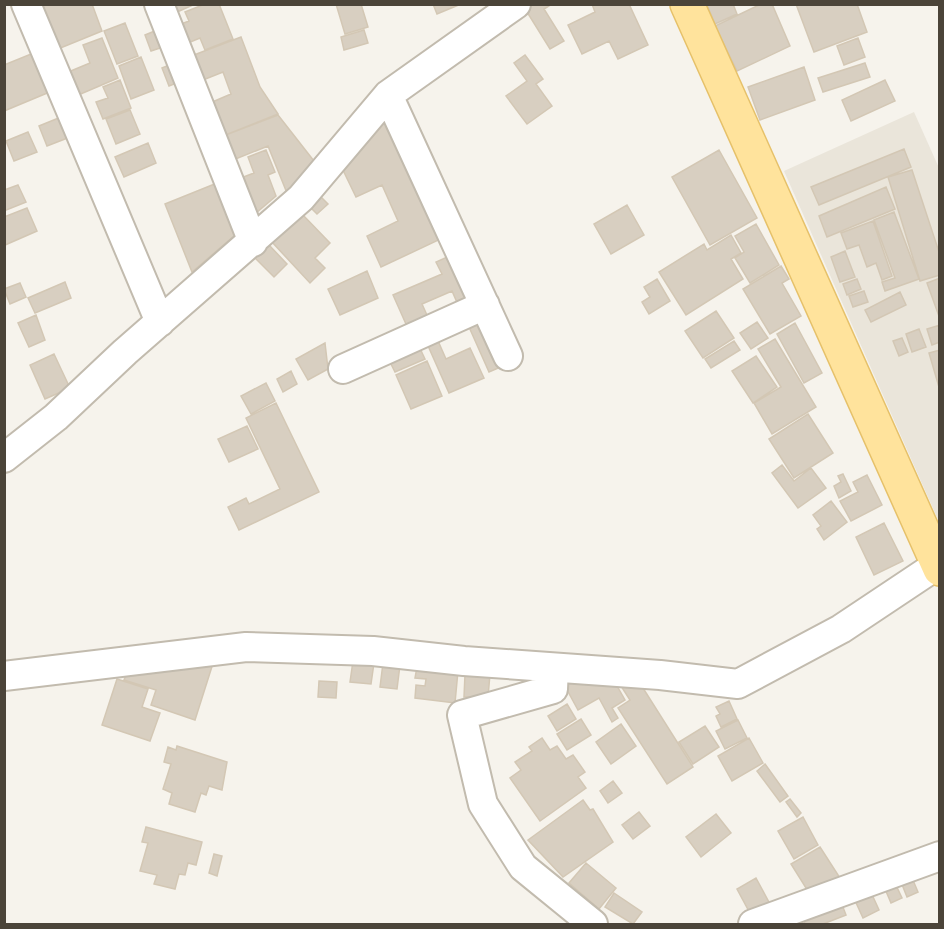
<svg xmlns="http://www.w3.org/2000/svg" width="944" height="929" font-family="Poppins,sans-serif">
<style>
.residential{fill:#eae5da}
.building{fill:#d8cfc1;stroke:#d3c7b4;stroke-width:1.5}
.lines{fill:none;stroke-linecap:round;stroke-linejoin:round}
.minor-casing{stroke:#c2bbae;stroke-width:32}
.major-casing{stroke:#e6c16a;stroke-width:36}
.minor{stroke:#fff;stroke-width:28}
.major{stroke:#ffe39c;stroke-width:33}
</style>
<rect width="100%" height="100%" fill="#f6f3ec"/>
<path class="residential" d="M914,112L939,168V522L784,171Z"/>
<path class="building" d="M40,4H92L102,31L58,49Z
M171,4H195L175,13Z
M205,4H219L233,39L205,50L200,38L183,45L176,26L189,21L185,12Z
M336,4H361L368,27L345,34Z
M433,4H461L437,14Z
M522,4H552L544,9L564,41L550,49Z
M592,4H629L648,45L618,59L609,41L582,54L568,25L595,12Z
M733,4L737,14L715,24L707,5Z
M761,4H772L790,46L737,71L715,26Z
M796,4H857L867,32L814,52Z
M125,23L138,56L117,64L104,31Z
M162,28L169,45L151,51L145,35Z
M364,30L368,43L344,50L341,37Z
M241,37L260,87L278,114L223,136L210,103L231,94L223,72L203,80L194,55Z
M102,38L118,78L76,96L66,73L90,63L83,45Z
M858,38L865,57L844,65L837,46Z
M36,52L52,91L4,111V65Z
M525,55L543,79L536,84L552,106L527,124L506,96L527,81L514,63Z
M141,57L154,90L131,99L119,66Z
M177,62L184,80L169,86L162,68Z
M865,63L870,77L823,92L818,78Z
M804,67L815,100L760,120L748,87Z
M120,80L131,108L103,119L96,102L108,98L103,87Z
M885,80L895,101L851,121L842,100Z
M130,110L140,134L116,144L106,119Z
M390,113L447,236L381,267L367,236L398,221L382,185L356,197L340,164Z
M278,115L314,161L287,193L268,146L233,160L223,136Z
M61,117L70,137L47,146L39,126Z
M28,132L37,152L14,161L6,141Z
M148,143L156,163L124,177L115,157Z
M904,149L911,167L819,205L811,187Z
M266,150L275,172L268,175L276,196L248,220L233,181L254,173L248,157Z
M719,150L757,218L710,245L672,177Z
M912,170L940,255V275L920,281L888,177Z
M222,181L241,230L192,272L165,204Z
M18,185L26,202L4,211V190Z
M886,187L895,209L827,237L819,216Z
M317,193L328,204L317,214L306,203Z
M627,205L644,235L611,254L594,224Z
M27,208L37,231L5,245L4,217Z
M894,212L919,279L885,291L882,282L895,278L874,220Z
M301,213L330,243L315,258L325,268L310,283L271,241Z
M873,221L892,276L882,280L876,263L867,267L859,245L847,249L841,233Z
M756,224L779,265L750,283L735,258L744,252L735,236Z
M731,235L741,253L731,259L743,279L686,315L659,272L704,244L707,250Z
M269,245L287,264L274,277L255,258Z
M845,251L855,277L840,282L831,257Z
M456,253L476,299L459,307L452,291L422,304L431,324L410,333L393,295L442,274L436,262Z
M781,266L789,279L782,283L801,316L770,334L743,289Z
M367,271L378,298L340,315L328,289Z
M940,278V319L927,283Z
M657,279L670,301L649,314L642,302L650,297L644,287Z
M857,279L861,289L847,295L843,284Z
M65,282L71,298L35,313L28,298Z
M20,283L26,297L10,304L4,289Z
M864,291L868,302L853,307L849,296Z
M900,292L906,305L871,322L865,310Z
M481,311L505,365L489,372L465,318Z
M716,311L734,338L703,358L685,331Z
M36,315L45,340L29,347L18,323Z
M757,322L768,338L751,349L740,333Z
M795,323L822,373L804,383L777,334Z
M940,325V342L932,345L927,329Z
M919,329L926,347L912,352L906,334Z
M435,334L446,359L470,348L484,378L449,393L425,339Z
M902,338L908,352L899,356L893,341Z
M775,339L816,407L772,434L754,403L781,387L758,349Z
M734,341L740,350L711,368L705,359Z
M417,342L425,359L395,372L387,356Z
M325,343L328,369L308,380L296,359Z
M940,350V386L939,387L929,353Z
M54,354L70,388L45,399L30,365Z
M756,356L777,387L753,403L732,371Z
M427,361L442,396L411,409L396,375Z
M291,371L297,384L283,392L277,379Z
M266,383L275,401L251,414L241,396Z
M276,403L319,492L239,530L228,507L246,498L249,504L280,489L246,418Z
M808,414L833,453L794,478L769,439Z
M247,426L258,449L229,462L218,439Z
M782,465L794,481L811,468L826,488L798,508L772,473Z
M843,474L851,491L839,498L834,486L841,482L838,476Z
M867,475L882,505L851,521L840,501L858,492L853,482Z
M831,501L847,522L824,540L817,529L821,526L813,515Z
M884,523L903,561L874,575L856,537Z
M215,657L195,720L151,705L156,690L124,680L129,667Z
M353,661L374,663L371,684L350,682Z
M383,663L400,665L397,689L380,687Z
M417,667L458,671L455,703L415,698L416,685L425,686L426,679L415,678Z
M465,674H490L488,697H464Z
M559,675L613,679L625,700L612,708L618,718L612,722L599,698L578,710Z
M636,677L693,767L667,784L618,708L630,700L621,686Z
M117,679L148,689L142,707L160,713L150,741L102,725Z
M319,681L337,682L336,698L318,697Z
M729,701L737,719L721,727L716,716L720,714L716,707Z
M567,704L576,719L557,731L548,716Z
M581,719L591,735L567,750L557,734Z
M738,720L747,738L725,749L716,731Z
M621,724L636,746L611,764L596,742Z
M705,726L719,747L693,764L679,742Z
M542,738L550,750L557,746L566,759L573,755L585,772L578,777L586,788L540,821L510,778L521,770L515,762L532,751L529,747Z
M749,738L763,763L732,781L718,756Z
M177,746L227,762L222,790L209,786L206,795L201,793L195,812L169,804L172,793L163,789L171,764L164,762L168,747L176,750Z
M765,764L788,796L780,802L757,771Z
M613,781L622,793L608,803L600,791Z
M790,799L801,813L797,817L786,802Z
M583,800L590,810L593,809L613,842L563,877L528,840Z
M639,812L650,826L633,839L622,825Z
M716,814L731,833L701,857L686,837Z
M803,817L818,845L794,859L778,831Z
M146,827L202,842L196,865L188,863L185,875L179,874L175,889L154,884L157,875L140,871L148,843L142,842Z
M820,847L840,878L811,896L791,864Z
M214,854L222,856L217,876L209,873Z
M586,863L616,888L599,909L569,883Z
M910,873L918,892L907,897L899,877Z
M756,878L771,906L752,917L737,889Z
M893,879L902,898L891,903L883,884Z
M869,888L879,910L863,918L853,896Z
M614,893L642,912L633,924L605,907Z
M841,902L846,915L823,924H805L802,918Z"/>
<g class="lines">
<g class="minor-casing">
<path id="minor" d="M26,4L160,322
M159,4L253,242
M388,95L508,356
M343,369L485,305
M4,458L56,417L125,352L301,198L388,95L516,4
M554,668L553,689L462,715L483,804L523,867L593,924
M4,676L246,647L373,651L464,661L660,675L738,684L841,629L937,565
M753,924L940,856"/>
</g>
<g class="major-casing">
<path id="major" d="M687,4L940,569"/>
</g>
<use href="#minor" class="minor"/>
<use href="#major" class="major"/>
</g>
<rect width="944" height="929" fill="none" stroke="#4b4439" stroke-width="12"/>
</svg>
